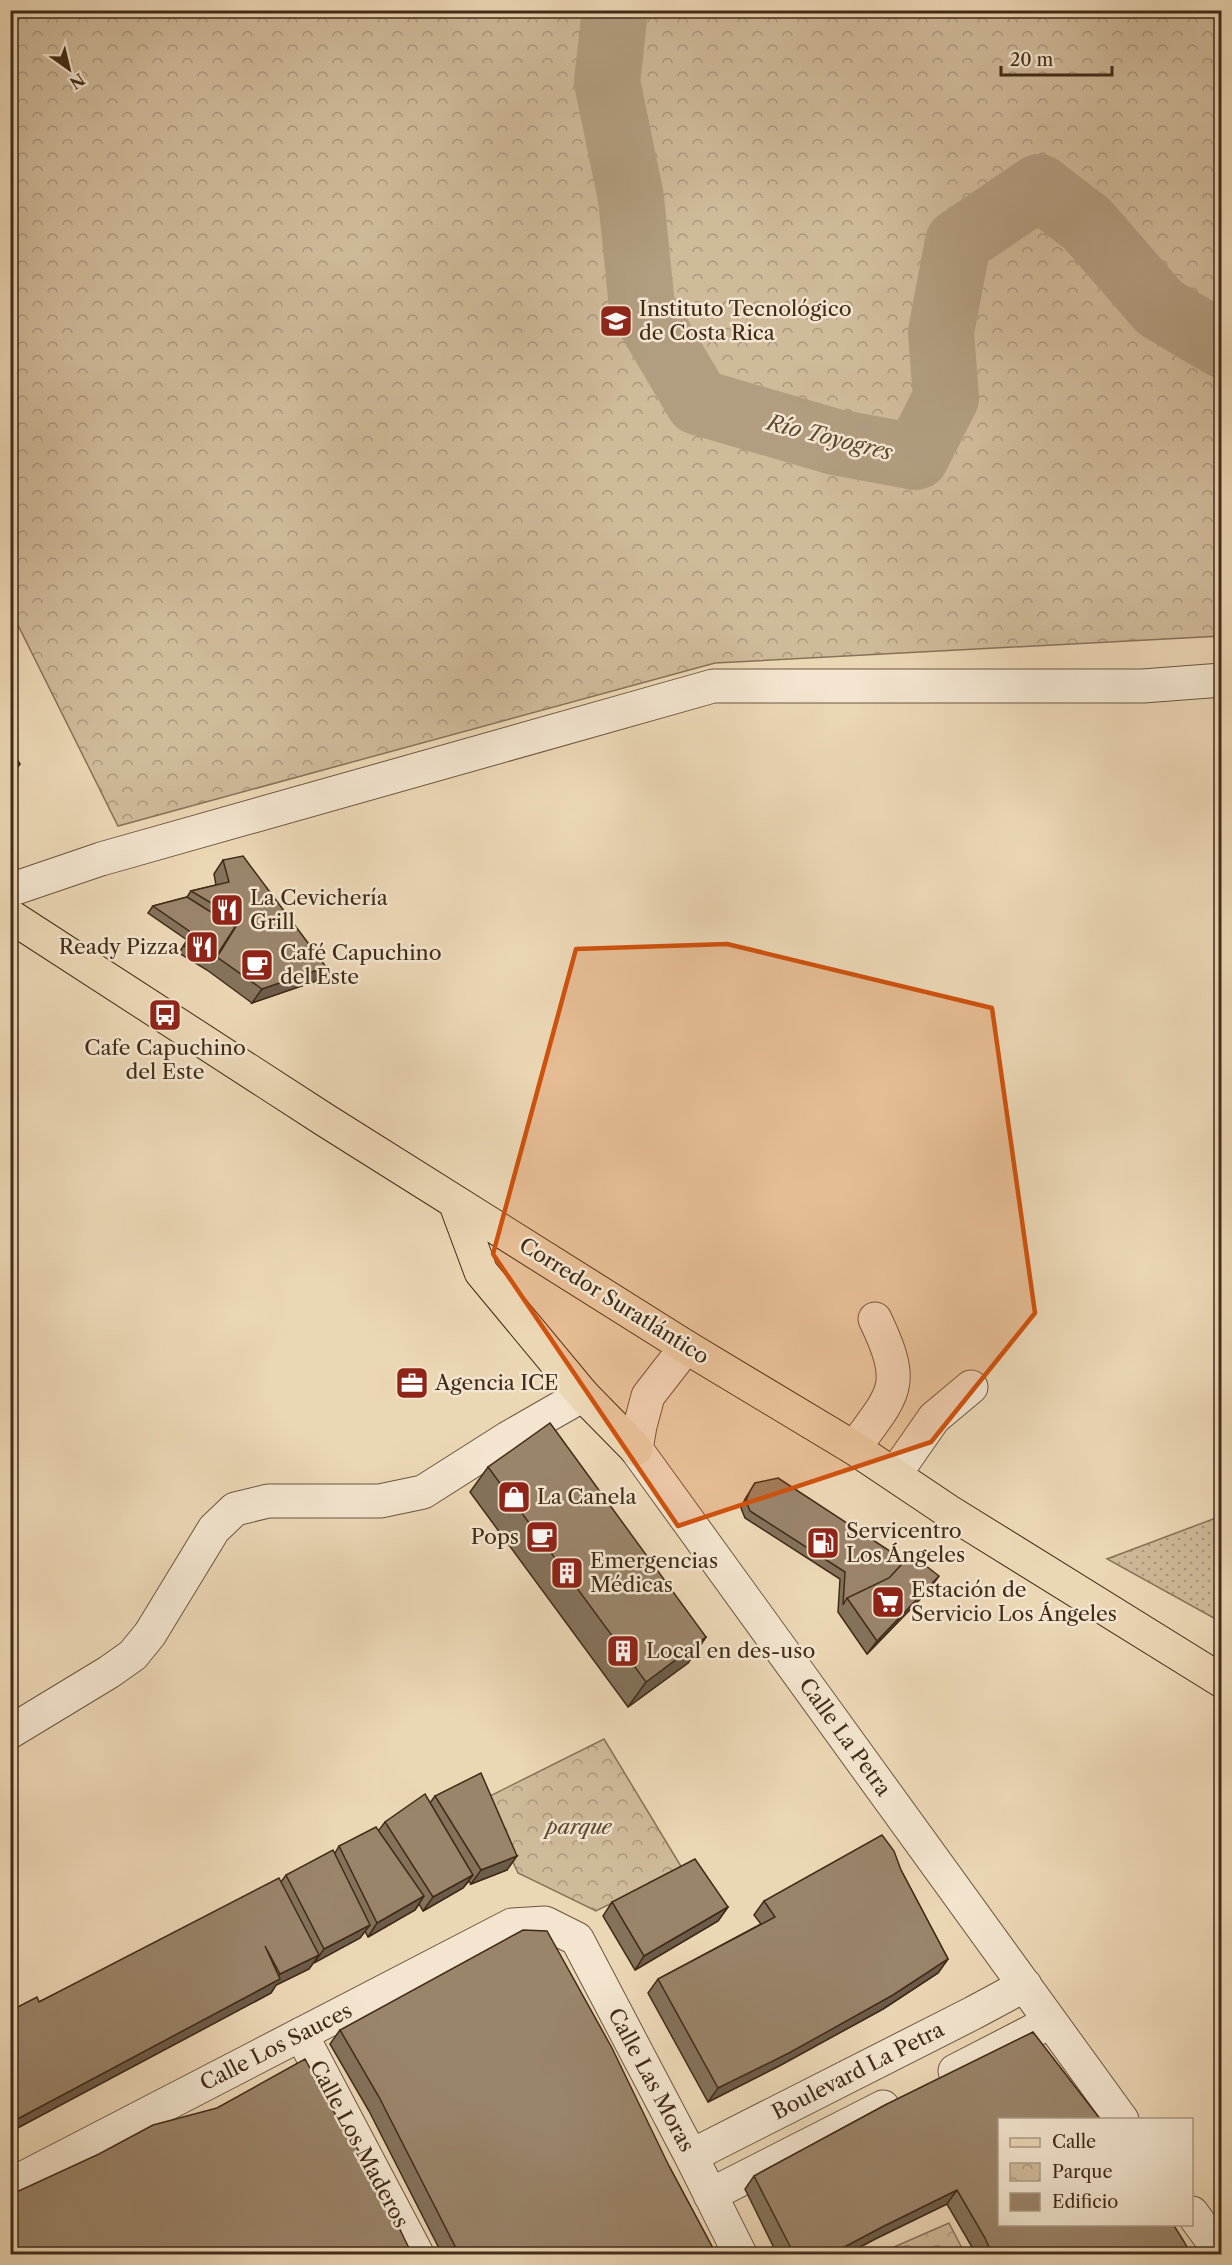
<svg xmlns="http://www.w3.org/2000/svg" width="1232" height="2265" font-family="'Libre Caslon Text',serif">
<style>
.grass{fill:url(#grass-dots);stroke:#887259;stroke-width:1.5}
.park{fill:url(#park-crowns);stroke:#887259;stroke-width:1.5}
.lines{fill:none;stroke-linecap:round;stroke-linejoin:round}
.river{stroke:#b29d80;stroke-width:66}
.minor-casing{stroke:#6c563f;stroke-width:35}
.major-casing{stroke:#412b18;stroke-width:35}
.minor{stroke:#f3e5cf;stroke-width:33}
.major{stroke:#ecd7b5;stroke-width:33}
.wall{fill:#84725b;stroke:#412b18;stroke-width:1.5}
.shaded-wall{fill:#6c5c4a;stroke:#412b18;stroke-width:1.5}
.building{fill:#9a846a;stroke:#412b18;stroke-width:1.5}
.marked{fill:#cf520e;fill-opacity:0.2;stroke:#cf520e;stroke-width:4.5;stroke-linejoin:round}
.labels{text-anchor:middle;stroke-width:5;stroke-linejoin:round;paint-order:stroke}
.poi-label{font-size:21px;fill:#412b18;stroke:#f3e5cf;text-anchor:start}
.street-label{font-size:21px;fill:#412b18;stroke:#f3e5cf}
.park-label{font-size:21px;font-style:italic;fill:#5d4832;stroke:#f3e5cf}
.water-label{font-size:22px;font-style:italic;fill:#5d4832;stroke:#f3e5cf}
</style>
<defs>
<pattern id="grass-dots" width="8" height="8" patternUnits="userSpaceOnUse" patternTransform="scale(1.5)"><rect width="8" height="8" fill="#cfba9a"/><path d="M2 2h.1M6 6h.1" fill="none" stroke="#aa977d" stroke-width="1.8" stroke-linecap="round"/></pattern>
<pattern id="park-crowns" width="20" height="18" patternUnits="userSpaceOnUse" patternTransform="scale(1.5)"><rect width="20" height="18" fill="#cfba9a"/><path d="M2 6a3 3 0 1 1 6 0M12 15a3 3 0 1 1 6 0" fill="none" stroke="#aa977d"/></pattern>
</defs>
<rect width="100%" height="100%" fill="#ecd7b5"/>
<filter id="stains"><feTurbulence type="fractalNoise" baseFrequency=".00333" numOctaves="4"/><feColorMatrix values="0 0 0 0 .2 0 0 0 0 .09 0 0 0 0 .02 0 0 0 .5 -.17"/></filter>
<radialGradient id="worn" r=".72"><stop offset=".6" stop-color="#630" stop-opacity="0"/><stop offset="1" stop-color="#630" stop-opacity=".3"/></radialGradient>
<path class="grass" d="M1221,1516V1622L1107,1559Z"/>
<path class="park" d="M11,10L1221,11V636L715,663L118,826L11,611Z
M604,1739L682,1868L596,1911L518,1873L484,1799Z
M949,2223L965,2254H878Z"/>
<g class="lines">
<path class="river" d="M615,10L607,82L631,198L642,307L698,402L835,442L916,457L946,398L941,332L958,242L1039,187L1087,224L1160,308L1222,345"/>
<g class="minor-casing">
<path id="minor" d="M10,890L101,859L713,686H1143L1222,680
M686,1347L648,1396L640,1426L636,1449L1122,2120
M854,1448C895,1392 907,1386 875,1319
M895,1474L934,1418L971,1387
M10,1732L109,1672L133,1655L150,1634L214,1529L235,1509L268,1501H380L423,1492L508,1438L583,1395
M301,2034L417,2254
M955,2071L1050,2022
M691,2156L973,2013L1025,1985
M10,2185L512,1925L545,1923L577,1939L691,2156L740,2254
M710,2195L883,2107
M1192,2213L1222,2254"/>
</g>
<g class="major-casing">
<path id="major" d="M10,916L325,1120L686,1347L854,1448L948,1511L1222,1681
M455,1202L481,1272L583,1395L636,1449"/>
</g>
<use href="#minor" class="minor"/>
<use href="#major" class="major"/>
</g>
<path class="wall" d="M223,860L316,981L252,1003L207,970L179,953L187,940L148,913L153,906L187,897L191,891L216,885L214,874Z
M1221,1092V1117L1215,1101Z
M488,1467L706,1637L688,1663L628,1707L470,1492Z
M755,1483L929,1590L867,1654L838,1612L840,1579L745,1518L741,1508L745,1499Z
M435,1796L507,1870L471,1884L469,1881L463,1888L423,1911L419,1904L415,1910L368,1937L365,1931L360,1938L314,1962L309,1969L276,1985L271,1993L10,2132V2011L39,2002L281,1882L286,1875L335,1853L339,1846L379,1830L385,1822L430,1803Z
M901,1870L948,1959L938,1973L883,2009L779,2066L708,2102L648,1993L658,1979L761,1924L754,1915L764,1901Z
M612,1902L728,1907L718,1921L635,1970L603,1916Z
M340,2030L669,2166L716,2254H442L369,2111L330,2044Z
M887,2104L1191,2254H976L947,2204L875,2239L847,2254H777L745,2189L754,2176Z"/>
<path class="shaded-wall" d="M20,764L10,777V769Z
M326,967L316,981L252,1003L262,989Z
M939,1576L929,1590L867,1654L877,1641Z
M706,1637L688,1663L628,1707L646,1682Z
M517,1856L507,1870L471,1884L481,1870Z
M473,1875L463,1888L423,1911L433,1897Z
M424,1896L415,1910L368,1937L377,1923Z
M728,1907L718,1921L635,1970L644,1956Z
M370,1925L360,1938L314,1963L324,1949Z
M319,1955L309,1969L276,1985L271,1993L10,2132V2123L274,1982L280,1974Z
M948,1959L938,1973L883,2009L779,2066L708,2102L718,2088Z
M957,2190L947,2204L875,2239L847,2254H831L884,2226Z"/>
<path class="building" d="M10,748L20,764L10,769Z
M243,856L326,967L262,989L217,957L240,920L191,891L229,882L223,860Z
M187,897L235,927L212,963L184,946L192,933L153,906Z
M550,1423L706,1637L646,1682L488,1467Z
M778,1478L905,1561L889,1578L847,1598L843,1605L845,1572L750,1511L746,1501L750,1491L755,1483Z
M911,1554L939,1576L877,1641L847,1598L889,1578Z
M481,1773L517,1856L481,1870L435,1796Z
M425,1794L473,1875L433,1897L385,1822Z
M376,1827L424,1896L377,1923L339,1846Z
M882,1835L894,1851L901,1870L948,1959L893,1995L789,2053L718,2088L658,1979L775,1917L764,1901Z
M333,1850L370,1925L324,1949L286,1875Z
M695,1859L728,1907L644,1956L612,1902Z
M279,1878L319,1955L280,1974L265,1946L280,1979L10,2123V2011L37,1997L39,2002Z
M523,1930L547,1931L612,2048L669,2166L716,2254H459L379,2097L340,2030Z
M1033,2032L1101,2120H999V2224H1173L1183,2240L1191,2254H992L985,2238L957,2190L884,2226L831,2254H794L754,2176L887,2104Z
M305,2059L334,2112L375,2176L404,2238L412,2254H10V2195L99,2154L153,2125L217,2108Z"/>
<path class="marked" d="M727,944L992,1008L1035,1313L931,1442L678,1526L493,1254L576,949Z"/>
<defs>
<g id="university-square" transform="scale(1.725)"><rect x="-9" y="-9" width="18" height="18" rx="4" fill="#8f2418" stroke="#f3e5cf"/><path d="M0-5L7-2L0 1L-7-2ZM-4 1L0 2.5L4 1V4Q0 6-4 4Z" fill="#fff"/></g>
<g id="restaurant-square" transform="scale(1.725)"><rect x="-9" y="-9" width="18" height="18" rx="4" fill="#8f2418" stroke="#f3e5cf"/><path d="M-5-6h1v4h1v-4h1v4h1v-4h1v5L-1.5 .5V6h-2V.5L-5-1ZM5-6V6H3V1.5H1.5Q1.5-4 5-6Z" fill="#fff"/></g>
<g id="cafe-square" transform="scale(1.725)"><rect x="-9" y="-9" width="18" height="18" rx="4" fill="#8f2418" stroke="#f3e5cf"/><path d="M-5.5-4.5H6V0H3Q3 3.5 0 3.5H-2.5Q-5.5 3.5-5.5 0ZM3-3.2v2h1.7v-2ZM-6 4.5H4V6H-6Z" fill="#fff"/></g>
<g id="bus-square" transform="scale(1.725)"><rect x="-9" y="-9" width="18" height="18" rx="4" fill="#8f2418" stroke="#f3e5cf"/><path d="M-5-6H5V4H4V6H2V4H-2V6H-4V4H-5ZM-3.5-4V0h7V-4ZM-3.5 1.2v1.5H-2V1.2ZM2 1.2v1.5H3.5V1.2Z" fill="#fff"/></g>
<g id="office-square" transform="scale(1.725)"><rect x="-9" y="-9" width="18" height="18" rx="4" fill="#8f2418" stroke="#f3e5cf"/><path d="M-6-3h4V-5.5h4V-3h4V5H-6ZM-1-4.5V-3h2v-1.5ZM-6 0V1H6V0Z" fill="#fff"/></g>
<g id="shop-square" transform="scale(1.725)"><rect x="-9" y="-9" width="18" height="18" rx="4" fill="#8f2418" stroke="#f3e5cf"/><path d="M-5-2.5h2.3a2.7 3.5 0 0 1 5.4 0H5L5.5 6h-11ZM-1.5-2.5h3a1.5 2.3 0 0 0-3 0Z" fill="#fff"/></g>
<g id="fuel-square" transform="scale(1.725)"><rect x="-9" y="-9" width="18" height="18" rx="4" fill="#8f2418" stroke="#f3e5cf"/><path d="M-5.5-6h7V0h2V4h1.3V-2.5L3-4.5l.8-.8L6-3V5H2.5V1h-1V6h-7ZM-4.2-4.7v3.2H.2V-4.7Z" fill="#fff"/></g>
<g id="building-square" transform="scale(1.725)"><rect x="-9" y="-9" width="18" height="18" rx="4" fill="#8f2418" stroke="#f3e5cf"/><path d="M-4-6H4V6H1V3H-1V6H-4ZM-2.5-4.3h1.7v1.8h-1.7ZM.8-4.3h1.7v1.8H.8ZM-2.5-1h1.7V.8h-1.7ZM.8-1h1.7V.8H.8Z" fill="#fff"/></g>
<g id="supermarket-square" transform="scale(1.725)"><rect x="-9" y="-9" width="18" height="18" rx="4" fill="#8f2418" stroke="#f3e5cf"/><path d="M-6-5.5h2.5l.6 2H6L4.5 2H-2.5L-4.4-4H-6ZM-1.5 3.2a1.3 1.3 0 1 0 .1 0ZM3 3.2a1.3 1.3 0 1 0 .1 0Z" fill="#fff"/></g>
</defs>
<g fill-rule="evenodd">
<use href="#university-square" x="616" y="321"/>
<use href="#restaurant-square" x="227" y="910"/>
<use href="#restaurant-square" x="202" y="947"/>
<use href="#cafe-square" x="257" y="965"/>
<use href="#bus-square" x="165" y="1015"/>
<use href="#office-square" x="412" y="1383"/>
<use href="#shop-square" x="514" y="1497"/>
<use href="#cafe-square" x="542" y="1537"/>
<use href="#fuel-square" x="823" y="1543"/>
<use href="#building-square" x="567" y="1573"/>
<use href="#supermarket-square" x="888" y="1602"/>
<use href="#building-square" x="623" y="1651"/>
</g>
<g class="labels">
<g class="poi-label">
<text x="639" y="316">Instituto Tecnológico<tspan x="639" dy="24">de Costa Rica</tspan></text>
<text x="250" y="905">La Cevichería<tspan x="250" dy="24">Grill</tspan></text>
<text x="179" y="954" text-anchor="end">Ready Pizza</text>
<text x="280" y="960">Café Capuchino<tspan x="280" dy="24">del Este</tspan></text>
<text x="165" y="1055" text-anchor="middle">Cafe Capuchino<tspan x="165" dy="24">del Este</tspan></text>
<text x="435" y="1390">Agencia ICE</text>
<text x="537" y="1504">La Canela</text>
<text x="846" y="1538">Servicentro<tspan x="846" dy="24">Los Ángeles</tspan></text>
<text x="519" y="1544" text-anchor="end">Pops</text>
<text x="590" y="1568">Emergencias<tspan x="590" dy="24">Médicas</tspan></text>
<text x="911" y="1597">Estación de<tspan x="911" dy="24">Servicio Los Ángeles</tspan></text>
<text x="646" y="1658">Local en des-uso</text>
</g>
<g class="street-label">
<text transform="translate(614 1301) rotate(32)" y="7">Corredor Suratlántico</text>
<text transform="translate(845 1737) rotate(54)" y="7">Calle La Petra</text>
<text transform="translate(276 2047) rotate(-27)" y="7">Calle Los Sauces</text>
<text transform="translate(858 2071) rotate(-27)" y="7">Boulevard La Petra</text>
<text transform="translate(651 2080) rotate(62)" y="7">Calle Las Moras</text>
<text transform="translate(359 2144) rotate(62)" y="7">Calle Los Maderos</text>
</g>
<g class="park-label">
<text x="579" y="1834">parque</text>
</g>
<g class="water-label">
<text transform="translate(830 437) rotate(14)" y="8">Río Toyogres</text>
</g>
</g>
<rect width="1232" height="2265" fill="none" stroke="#ecd7b5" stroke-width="36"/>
<rect x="12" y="12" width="1208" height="2241" fill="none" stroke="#412b18" stroke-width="3"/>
<rect x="18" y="18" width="1196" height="2229" fill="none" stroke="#412b18" stroke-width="1.5"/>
<rect x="998" y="2118" width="195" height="108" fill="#f3e5cf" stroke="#ac9b86" stroke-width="1.5"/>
<rect x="1010" y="2138" width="30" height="9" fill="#ecd7b5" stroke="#ac9b86" stroke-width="1.5"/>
<text x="1052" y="2148" font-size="18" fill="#412b18">Calle</text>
<rect x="1010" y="2163" width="30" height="18" fill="url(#park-crowns)" stroke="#ac9b86" stroke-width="1.5"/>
<text x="1052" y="2178" font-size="18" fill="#412b18">Parque</text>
<rect x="1010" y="2193" width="30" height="18" fill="#9a846a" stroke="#ac9b86" stroke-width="1.5"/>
<text x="1052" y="2208" font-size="18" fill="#412b18">Edificio</text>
<g transform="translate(69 69) rotate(146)" stroke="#f3e5cf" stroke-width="4.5" paint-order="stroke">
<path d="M0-4.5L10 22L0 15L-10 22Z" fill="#412b18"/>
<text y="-9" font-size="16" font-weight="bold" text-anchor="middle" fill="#412b18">N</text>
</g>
<path d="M1001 66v9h111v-9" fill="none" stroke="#412b18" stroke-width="3"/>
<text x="1010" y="66" font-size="18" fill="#412b18" stroke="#f3e5cf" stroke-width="4.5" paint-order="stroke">20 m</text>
<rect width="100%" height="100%" filter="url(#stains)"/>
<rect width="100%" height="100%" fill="url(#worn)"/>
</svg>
